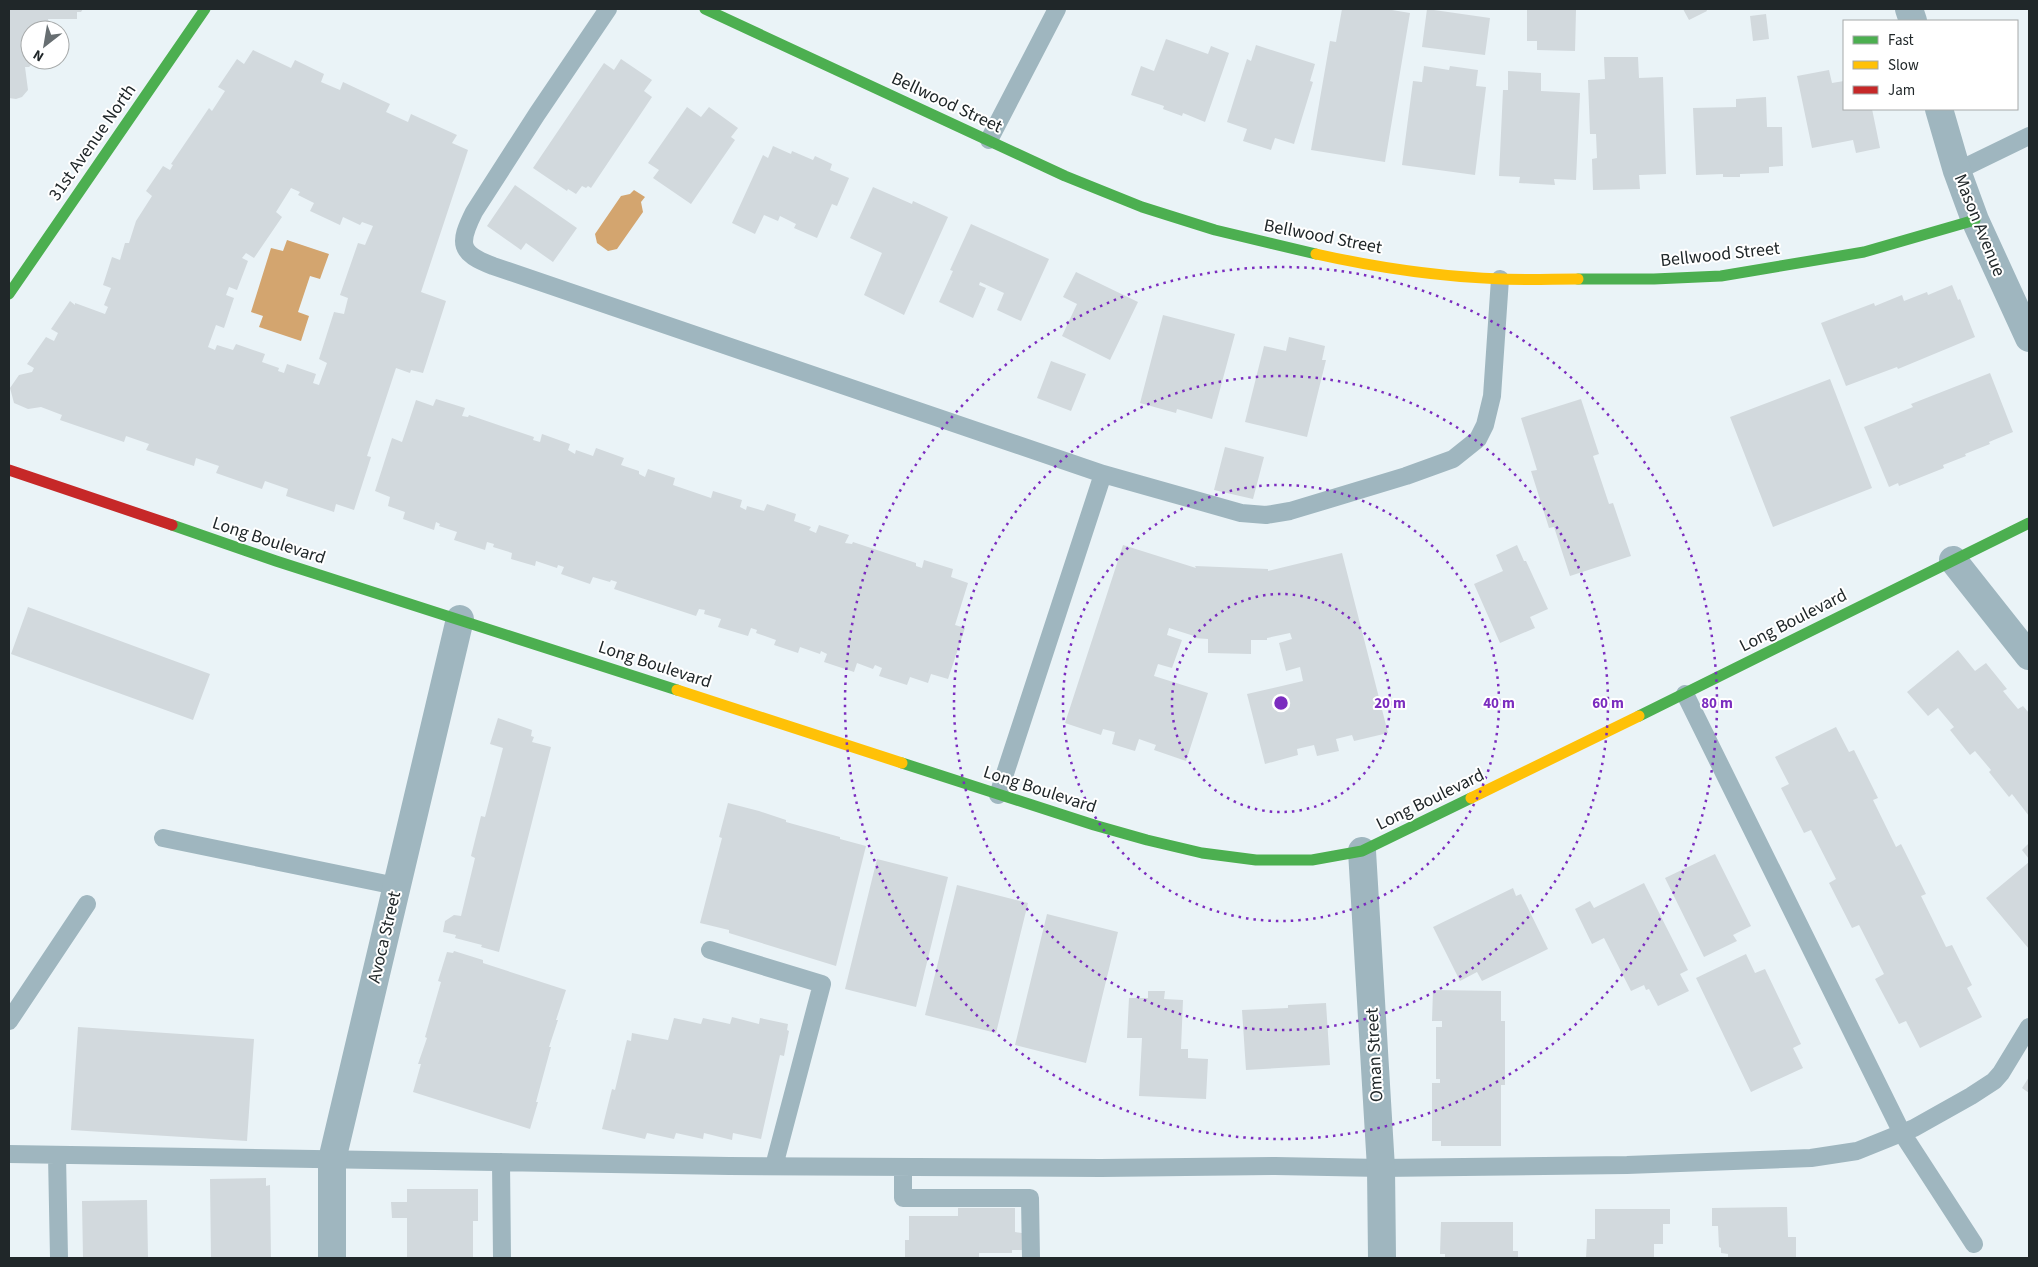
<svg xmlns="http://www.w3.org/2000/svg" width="2038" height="1267" font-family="'Source Sans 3',sans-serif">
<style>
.water{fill:#d3a56f}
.building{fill:#d2d9dd;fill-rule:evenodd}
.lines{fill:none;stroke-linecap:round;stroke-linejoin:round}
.lane{stroke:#9fb6bf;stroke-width:18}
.street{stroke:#9fb6bf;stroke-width:28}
.fast{stroke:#4caf50;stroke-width:11}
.slow{stroke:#ffc107;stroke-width:11}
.jam{stroke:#c62828;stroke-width:11}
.ring{fill:none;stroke:#7b2cbf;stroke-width:2.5;stroke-dasharray:2.5 5}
.labels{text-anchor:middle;stroke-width:4;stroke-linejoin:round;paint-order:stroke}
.street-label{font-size:18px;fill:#202729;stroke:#fff}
.centre{fill:#7b2cbf;stroke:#fff;stroke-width:2.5}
.ring-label{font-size:15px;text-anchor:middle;font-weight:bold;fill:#7b2cbf;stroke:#fff;stroke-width:4;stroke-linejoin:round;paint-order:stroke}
</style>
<rect width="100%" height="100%" fill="#eaf3f7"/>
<path class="water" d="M634,190L645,197L641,202L643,212L617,249L608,251L597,243L595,234L621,196L630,194Z
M287,240L329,254L320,279L310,276L298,312L309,316L301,341L259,327L263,316L251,312L271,248L283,251Z"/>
<path class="building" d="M9,9H83L81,12H77V19H48L49,26L57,30H30V60H36L29,67H25L28,90L22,97L16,99L9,98Z
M1342,9H1386L1410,13L1385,162L1311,150L1330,41L1336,42Z
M1427,9L1490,18L1485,55L1422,47Z
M1527,9L1576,10L1575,51L1537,50V41H1527Z
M1683,9H1706L1707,11L1689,20Z
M1766,14L1769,39L1753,41L1750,16Z
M1166,39L1208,54L1211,46L1229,53L1205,122L1183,113L1182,116L1163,109L1164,106L1131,95L1141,66L1154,71Z
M1256,45L1315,64L1310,81L1313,82L1294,144L1275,138L1271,150L1243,141L1247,129L1227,122L1247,59L1251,61Z
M253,50L291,68L295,60L324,74L321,82L340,90L343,82L390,104L386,112L408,122L411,114L457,135L452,143L468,150L421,292L446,301L423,373L411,370L410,373L396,368L367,456L371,457L354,510L336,504L334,512L286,496L288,489L265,481L262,489L216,473L219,466L196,458L194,466L146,450L149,444L126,436L124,442L60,420L62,415L41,407L28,409L14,403L10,388L19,375L32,372L34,368L27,364L46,337L54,341L58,333L51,329L70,301L75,305V303L105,314L108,307L104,305L111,288L103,285L112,257L120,260L125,243H129L136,221L152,196L146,191L163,166L170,170L173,165L171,164L209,108L212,111L225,91L218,87L237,59L244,64ZM291,188L300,192L298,195L314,203L310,211L340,225L343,217L360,225L362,222L373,226L365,245L358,243L340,295L348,298L344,314L334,312L319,359L327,363L319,385L313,383L316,374L287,364L284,373L278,371L279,368L262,362L265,354L236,344L233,350L217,345L215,350L208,347L216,325L224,328L234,298L226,295L229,287L237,290L248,261L242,258L246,253L254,258L282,217L276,212Z
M1604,57H1638L1639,78L1663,77L1666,174L1639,175L1640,189L1593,190L1592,159L1597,158L1596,134H1590L1588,80L1605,79Z
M621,59L652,80L644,91L652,97L591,188L588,186L586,188L582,186L576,194L568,189L567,191L533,168L604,63L614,70Z
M1424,66L1449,70L1450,66L1478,70L1476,86L1486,87L1475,175L1402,165L1413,81L1422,82Z
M1829,70L1832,83L1844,81V109H1872L1880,148L1856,153L1853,140L1812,148L1797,76Z
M1508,71L1541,73V91L1580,93L1576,180L1554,179L1555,185L1519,183L1520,177L1499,176L1503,90H1508Z
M1766,97L1767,127H1782L1783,166L1769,167V173L1740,174V177H1723V174L1696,175L1693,108L1736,107V99Z
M687,107L701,117L709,107L738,128L731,137L735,140L691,204L653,178L659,170L648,163Z
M773,146L791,154L792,151L813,160L815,156L832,164L830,170L849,178L837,206L832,204L817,238L794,228L796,224L780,216L778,221L764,215L755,234L732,223L763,155L768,158Z
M515,185L577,228L553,262L526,243L521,250L487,226Z
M873,187L912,204L913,201L948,217L904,315L864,295L882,253L850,238Z
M971,224L1049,259L1021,321L997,310L1004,293L980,282L979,285L986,288L973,318L939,302L953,271L950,270Z
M1076,272L1138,302L1110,360L1062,336L1077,304L1063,297Z
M1952,285L1958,300L1960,299L1975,337L1898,369L1897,367L1846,386L1821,323L1874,303L1875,306L1902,295L1904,301L1927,292L1928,295Z
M1163,315L1235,334L1212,419L1177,409L1176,413L1140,403Z
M1289,337L1325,346L1322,360H1326L1307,437L1245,422L1264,346L1286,351Z
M1051,361L1086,374L1071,411L1037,398Z
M1990,373L2013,432L1989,442L1990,444L1965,454L1966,456L1943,465L1944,468L1899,486L1898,483L1889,487L1864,427L1913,407L1911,404Z
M1830,379L1872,488L1773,527L1730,417Z
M436,399L465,408L462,416L468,417L469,415L534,437L533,440L540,442L542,434L570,444L568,450L575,454L576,450L593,456L596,448L624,458L621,465L639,471V474L645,477L648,469L675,478L673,485L711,498L713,491L742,500L740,507L746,510L747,506L764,511L767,504L796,514L794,521L811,527L809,530L816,533L819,525L849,535L845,543L852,544L853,542L916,563V566L922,568L924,560L953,569L951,577L968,583L955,625L965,628L948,679L931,674L928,683L910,677L907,685L879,676L882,668L875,665L873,669L857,663L854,672L824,662L827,654L821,651L820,654L800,647L798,653L774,645L776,640L756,633L757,630L751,628L748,636L718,627L721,619L704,614L705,610L699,609L696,616L614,589L617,582L611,580L610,582L593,577L590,584L561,574L564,567L558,565L557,568L536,561L535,566L511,559L512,553L493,547L494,544L487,542L485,550L454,540L457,532L439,526L440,524L436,522L434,530L403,519L405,512L388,506L390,497L375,491L392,438L402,442L416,400L433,406Z
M1581,399L1599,454L1593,456L1609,504L1613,503L1631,556L1570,576L1554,527L1549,528L1531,471L1537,470L1521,418Z
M1225,447L1264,457L1253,499L1214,490Z
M1123,545L1196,568L1195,566L1268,569V571L1342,553L1388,733L1354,741L1352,735L1336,739L1339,751L1317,756L1314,745L1297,749L1298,755L1265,764L1247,694L1303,681L1300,667L1286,671L1279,643L1292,639L1290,633L1267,638V640H1251V654L1208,653V639L1194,638V636L1169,628L1167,635L1182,640L1172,668L1158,664L1154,676L1208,693L1186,761L1154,750L1156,745L1139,739L1135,751L1112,744L1115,732L1103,729L1101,735L1065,723Z
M1517,545L1524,561H1526L1548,609L1530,617L1535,628L1500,643L1474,584L1503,571L1496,555Z
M28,607L210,674L193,720L11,654Z
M1958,650L1975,671L1986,663L2007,689L2003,691L2018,709L2023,706L2029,713V816L2012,794L2009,797L1989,772L1991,770L1975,751L1970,755L1950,730L1954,727L1938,708L1928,716L1907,692Z
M498,718L532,730L531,736L534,737L532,742L551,747L499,952L481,947L482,945L455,938L456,935L443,932L445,921L454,915L461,916L475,858L471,856L481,816L485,817L503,748L490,744Z
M1836,727L1849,752L1854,750L1878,798L1873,800L1896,847L1901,844L1926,894L1921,896L1946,947L1952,945L1972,985L1967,988L1982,1017L1920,1048L1906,1021L1899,1024L1875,979L1884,974L1859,925L1852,928L1829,883L1836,879L1811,830L1804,833L1781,788L1789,784L1775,757Z
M728,803L759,811L786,820V822L840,837V839L866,846L836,966L729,933V930L700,923L722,838L719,837Z
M2029,843V859L2022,850Z
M1715,854L1751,926L1733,935L1737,941L1704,957L1665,878Z
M877,859L948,877L916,1007L845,989Z
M2029,862V949L1986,898Z
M1644,883L1688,970L1680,974L1689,991L1658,1006L1649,989L1646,990L1644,985L1631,991L1604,938L1592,944L1575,909L1590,901L1594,908Z
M957,885L1028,903L996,1033L925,1015Z
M1513,888L1516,896L1521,894L1548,949L1482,981L1477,972L1460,981L1433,927Z
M1047,914L1118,932L1086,1063L1015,1045Z
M454,951L483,960V963L566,990L556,1020H558L549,1047H551L536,1102H538L530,1129L413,1092L421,1064H418L427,1038L425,1037L441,982L438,981L447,952L453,953Z
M1746,954L1755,973L1765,969L1801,1044L1793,1048L1803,1068L1751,1092L1696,978Z
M1433,990L1501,991V1021H1505V1085H1501V1146H1441V1141H1432V1083H1440V1079H1436V1027H1442V1021H1432Z
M1148,991H1165L1164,999L1183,1000L1181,1049H1188V1058L1208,1059L1206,1099L1139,1096L1142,1038H1127L1129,998H1148Z
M1326,1003L1330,1065L1246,1070L1242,1010L1288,1008V1005Z
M732,1017L759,1024L760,1018L788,1024L787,1030L789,1031L784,1056L780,1055L761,1139L733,1133L732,1140L704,1133L703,1139L676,1133L674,1139L647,1133L645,1139L602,1129L612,1089L615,1090L627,1040L631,1041L632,1033L668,1040L674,1018L701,1024L703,1018L730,1024Z
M78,1027L254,1039L247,1141L71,1130Z
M2029,1077V1093L2022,1088Z
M266,1178V1186L270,1185L271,1258H211L210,1179Z
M407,1189H478V1221H473V1257L407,1258V1218H392L391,1202H407Z
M147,1200L148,1258H83L82,1201Z
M1787,1207L1788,1237H1796V1258H1728V1254L1721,1253V1248L1719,1247L1718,1226H1712V1208Z
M958,1208H1015V1232L1022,1233V1250H1012V1253H979V1258H905V1240H909V1216H958Z
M1595,1209H1670V1224H1663V1244H1654V1258H1586L1587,1239H1595Z
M1441,1222H1513V1251H1518V1258H1445V1254H1440Z"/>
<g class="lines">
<path class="lane" d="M608,9L537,114L474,212C458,244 459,253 493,266L1103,474L1241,513L1266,515L1290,511L1406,476L1453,459L1478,439L1485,425L1492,396L1500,279
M989,140L1057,9
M1957,171L2029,136
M1685,694L1902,1133L1974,1244
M998,795L1103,474
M163,838L396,886
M710,950L822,984L774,1166
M9,1021L87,904
M9,1154L729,1166L1101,1168L1275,1166L1381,1168L1627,1165L1811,1158L1857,1151L1914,1128L1971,1096L1994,1081L2001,1073L2029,1027
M57,1155L59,1258
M501,1162L502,1258
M903,1167V1198H1030L1031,1258"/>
<path class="street" d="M1909,9L1913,21
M1939,109L1957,171L1975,220L2029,338
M1953,560L2029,656
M1362,851L1381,1168L1382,1258
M332,1258V1160L460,619"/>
<path class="fast" d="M705,9L1065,176L1142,207L1215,230L1316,254
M1578,279H1654L1721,276L1864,252L1975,220
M9,294L205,9
M172,525L276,561L677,690
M1639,716L2029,523
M902,763L1094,825L1147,840L1202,853L1256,860H1312L1362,851L1471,798"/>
<path class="slow" d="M1316,254C1374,267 1442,277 1502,279C1527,280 1553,279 1578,279
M677,690L902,763
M1471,798L1639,716"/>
<path class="jam" d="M9,470L172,525"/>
</g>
<g class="ring">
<circle cx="1281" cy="703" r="109"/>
<circle cx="1281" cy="703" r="218"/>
<circle cx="1281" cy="703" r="327"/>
<circle cx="1281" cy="703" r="436"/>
</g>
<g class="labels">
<g class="street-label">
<text transform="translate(947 102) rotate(25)" y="6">Bellwood Street</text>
<text transform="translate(92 142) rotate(-55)" y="6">31st Avenue North</text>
<text transform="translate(1980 225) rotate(68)" y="6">Mason Avenue</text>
<text transform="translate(1323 236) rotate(11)" y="6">Bellwood Street</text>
<text transform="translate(1720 254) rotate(-6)" y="6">Bellwood Street</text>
<text transform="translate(269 540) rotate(18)" y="6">Long Boulevard</text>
<text transform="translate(1793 620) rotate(-27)" y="6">Long Boulevard</text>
<text transform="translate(655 664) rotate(18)" y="6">Long Boulevard</text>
<text transform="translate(1040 789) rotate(18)" y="6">Long Boulevard</text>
<text transform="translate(1430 799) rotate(-26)" y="6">Long Boulevard</text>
<text transform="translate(384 937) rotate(-77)" y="6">Avoca Street</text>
<text transform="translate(1374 1055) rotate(-93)" y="6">Oman Street</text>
</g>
</g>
<circle cx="1281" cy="703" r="8" class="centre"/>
<g class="ring-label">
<text x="1390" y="708">20 m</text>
<text x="1499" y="708">40 m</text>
<text x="1608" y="708">60 m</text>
<text x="1717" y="708">80 m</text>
</g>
<rect width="2038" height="1267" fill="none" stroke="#202729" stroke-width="20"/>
<rect x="1843" y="20" width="175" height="90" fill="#ffffff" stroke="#a6a9a9"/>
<rect x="1853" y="36" width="25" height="8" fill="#4caf50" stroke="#a6a9a9"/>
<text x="1888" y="45" font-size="15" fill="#202729">Fast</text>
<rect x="1853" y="61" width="25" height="8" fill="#ffc107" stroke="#a6a9a9"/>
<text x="1888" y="70" font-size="15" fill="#202729">Slow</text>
<rect x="1853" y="86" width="25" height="8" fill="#c62828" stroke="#a6a9a9"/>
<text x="1888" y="95" font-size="15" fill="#202729">Jam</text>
<g transform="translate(45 45) rotate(211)"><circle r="24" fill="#ffffff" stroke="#a6a9a9"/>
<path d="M0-4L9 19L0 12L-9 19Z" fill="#676e71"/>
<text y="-8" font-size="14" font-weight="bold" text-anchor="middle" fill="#202729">N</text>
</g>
</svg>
